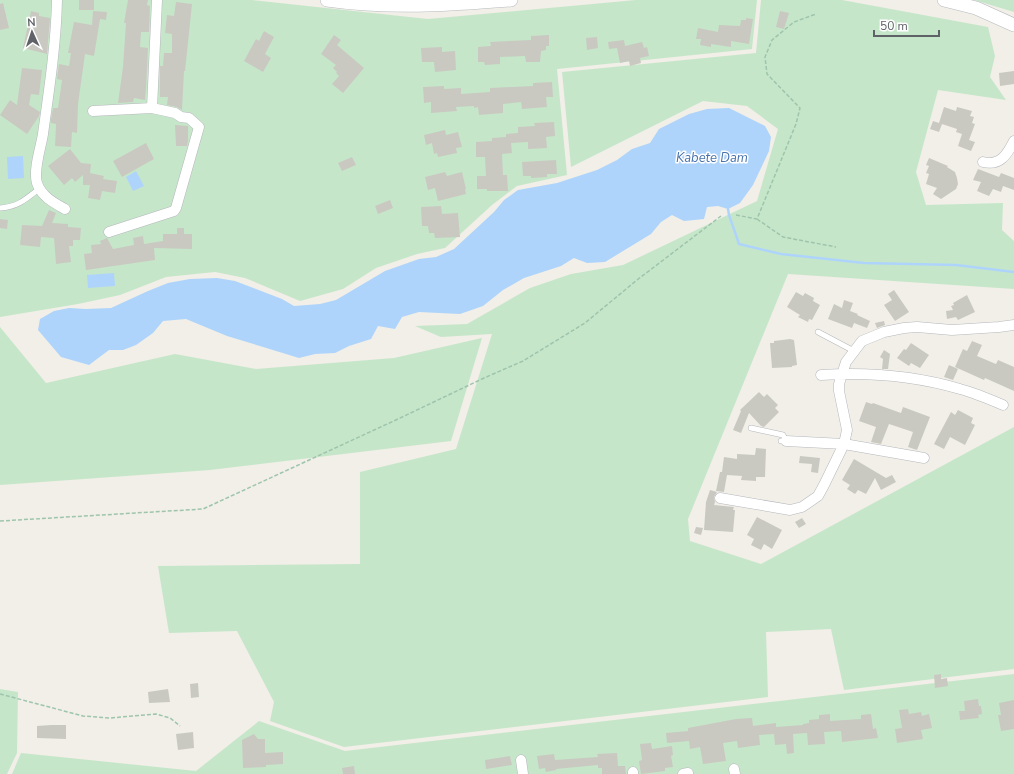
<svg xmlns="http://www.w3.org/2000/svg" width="1014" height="774" font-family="'Nunito Sans',sans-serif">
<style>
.green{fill:#c6e6c9}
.water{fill:#aed4fb}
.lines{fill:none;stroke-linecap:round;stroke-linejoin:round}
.stream{stroke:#aed4fb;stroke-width:2.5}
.building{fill:#c9c9c2}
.service-casing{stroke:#b5b7bc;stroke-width:6}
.minor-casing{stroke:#b5b7bc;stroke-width:11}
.secondary-casing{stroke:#b6b9be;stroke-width:14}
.path{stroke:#9ec5ac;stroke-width:1.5;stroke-dasharray:4 2;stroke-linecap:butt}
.service{stroke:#fff;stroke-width:5}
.minor{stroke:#fff;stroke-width:10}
.secondary{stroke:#fff;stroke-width:13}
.labels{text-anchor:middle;stroke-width:3;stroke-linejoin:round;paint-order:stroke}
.water-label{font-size:13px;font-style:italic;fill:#4973ae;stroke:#fff}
</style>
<rect width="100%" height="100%" fill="#f1efe8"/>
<path class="green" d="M0,0H252L428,19L636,0H757L752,49L557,69L567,175L517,186L492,205L445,248L417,254L376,268L343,289L300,301L245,278L215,272L166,277L120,295L78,304L0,317Z
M761,0H842L988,27L995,56L990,77L1006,100L938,90L916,172L926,205L1003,203L1002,230L1014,241V289L788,274L688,519L690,541L761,564L1014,427V669L844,690L831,629L766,632L768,697L344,747L270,721L274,702L237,631L169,633L158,566L360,564V472L456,449L492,334L441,337L415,326L467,324L530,288L571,274L623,265L757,201L778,129L747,106L703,101L571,167L562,72L756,53Z
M974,0H1014V12Z
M0,327L46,383L175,354L256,369L394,358L482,338L451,441L210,470L0,485Z
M1014,674V774H12L21,753L196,771L259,721L345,751Z
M0,689L18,692L17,753L7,774H0Z"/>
<path class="water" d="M729,108L765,126L771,137L769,151L753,185L740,203L728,209L718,206L707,207L704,219L684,221L672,215L661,222L651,234L605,262L587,263L574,258L561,266L524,278L503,290L483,306L460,314L419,312L402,317L395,329L378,326L371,339L349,346L335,353L315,354L299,358L227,336L186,319L163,321L153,333L136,345L123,350H109L89,365L61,357L38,330L40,319L54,311L69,308L86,309L111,308L148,291L168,283L190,279L217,278L235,281L282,299L294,306L320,304L336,300L385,271L419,259L436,257L454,249L494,212L504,200L518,190L557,183L597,170L617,160L632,149L650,143L659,129L689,114L707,109Z
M23,156L24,178L8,179L7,157Z
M136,171L144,186L133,191L126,177Z
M114,273L115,286L88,288L87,275Z"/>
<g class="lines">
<path class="stream" d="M728,209L729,215L739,244L781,254L864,263L956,265L1014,272"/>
</g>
<path class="building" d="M79,0H94V10H79Z
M128,0H148L147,5L150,6L149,32H141L140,47L148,48L146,88L145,100L134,98L133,102L118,103L123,67L126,23H124Z
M176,2L192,4L185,71H184L182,110L177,107L167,105L168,97H160V66H163L164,53H172V34L165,33L167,15L174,16Z
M3,3L9,28L0,30V4Z
M31,11L39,13V16L50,18L47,54L23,48Z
M93,11L107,12L106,20L100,19L94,56L85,54L78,104L77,133L72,132L71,147L55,146L56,124L51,123V120L53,108H58L62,80L57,79L59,64L69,66L71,53H68L74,22L92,25Z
M780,11L789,13L784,29L776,27Z
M746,18L753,19L749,44L731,41V47L711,44V47L700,45L701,39H696L698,28L718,32L719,25L740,26L741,20H746Z
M264,31L274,37L265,54L271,58L263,72L244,61L256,39L259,41Z
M334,35L341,40L337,45L364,68L343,93L332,84L339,76L336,73L337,72L333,68L336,65L321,54Z
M549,35V46H546V50L541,51L540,62H526L525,56L500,57V64L485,65L484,62H478V47L491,46L490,42L531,40V36Z
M597,37L598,48L587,50L586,38Z
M624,40L625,46L642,42L644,48L647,47L649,56L640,58L641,63L630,66L629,61L620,63L617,48L609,49L608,42Z
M442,47V52L455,51L456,70L435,72L434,62H422L421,48Z
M22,68L42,70L39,95L31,94L29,105L40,112L39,116L27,134L0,115L10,100L17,105Z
M1014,71V84L1000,86L999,73Z
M552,82L553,97H546L547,107L522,109L521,102L503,104V113L479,115L478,107L474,108V106L456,107L457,111L431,113V102L424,103L423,87L444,86V89L461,88V94L490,92V88L533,86V83Z
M944,107L956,111L957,107L972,111L970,116L974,117L972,123L975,124L969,140L975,142L971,151L958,146L962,134L956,132L957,129L939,123Z
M933,121L942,124L939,132L930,129Z
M554,122L555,136L546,137L547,148L528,149V142L511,143L512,153L502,154L503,175H507L508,191H487V189H477V176H486L485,157H476V142L492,141V138L506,137V134L518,133V127L535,126L534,123Z
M175,125L188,126V141L187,146H176Z
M445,130L446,135L458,132L462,147L456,148L457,153L438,157L437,153L434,154L432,143L426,145L424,135Z
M146,143L154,159L122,177L113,161Z
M70,149L81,163L91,164L90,173L104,176L103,179L117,181L115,193L102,191L100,200L88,198L90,185H83V175L75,182L72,178L64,185L48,166Z
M352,157L356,165L342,171L338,163Z
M929,158L948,166L947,167L955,172L957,178L958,184L956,189L941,199L933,194L937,188L926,184L929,174L926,173L929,166L926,165Z
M556,160L557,174H547V177L531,178V176H523L522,162Z
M978,169L999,177L1001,173L1014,178V190L1003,186L1001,192L993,189L989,196L977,191L981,182L973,180Z
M445,172L447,176L462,172L466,189H465L466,194L438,201L435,188L428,190L425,177Z
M390,200L393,208L378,214L375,206Z
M441,206L442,214L458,213L460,237L435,238L434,233H429L428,226H422L421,207Z
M49,210L56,213L52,223L68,224V227L81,228L80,240H73V246H69L71,262L56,264L54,238L41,237L40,247L20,245L22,225L42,226Z
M0,219L8,220L7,229L0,228Z
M177,228H184V234H192V249L154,248L155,260L86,270L84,254L92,253L91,245L101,244L100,241L107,238L113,249L134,245L133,238L143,236L144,244L163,241V234H177Z
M894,290L909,312L895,321L884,305L892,300L888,294Z
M796,292L803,296L805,293L814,298L813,301L820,305L812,320L809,319L808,322L798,317L800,315L787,307Z
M967,295L975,312L958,320L956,317L947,319L946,311L953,310L951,306L954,305L953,303Z
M844,300L853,303L850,311L858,314L857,315L870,321L867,328L854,323L852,328L828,319L834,304L842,308Z
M884,321L885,325L877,328L875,323Z
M790,339L794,340L797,365L792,366V367L772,368L770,343H774V341Z
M972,341L982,345L977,356L996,364L998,360L1014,367V391L985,378L984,380L955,367L963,349L967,351Z
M911,343L929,355L920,368L911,363L909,366L897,358L904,349L906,350Z
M884,350L890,354L888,369H882L883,359L880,357Z
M949,365L958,369L953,380L944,377Z
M759,392L764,397L767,394L778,405L775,408L779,412L764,427L761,426L749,413L741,433L733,430L741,411L740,410Z
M866,402L872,404L873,403L901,413L903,407L930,417L917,450L908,447L913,432L889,424L881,444L871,442L876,427L859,421Z
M958,410L973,418L971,423L975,425L965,445L950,437L944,449L934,444L951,412L955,415Z
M756,448L766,449L765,477H756V481L741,480L742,476L727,475L724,492L716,491L720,472H722L724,457L737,459V454L755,455Z
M800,456L820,458L818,473L811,472L812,464L799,463Z
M854,459L886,478L892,475L896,482L881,490L875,478L866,494L858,490L855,494L847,489L850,485L842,480Z
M710,490L717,492L714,497L715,502L714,505L734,507L733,510H735L733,532L704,530L706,502Z
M757,517L782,530L772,549L764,544L761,550L751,545L754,539L747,535Z
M802,518L806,524L799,528L795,522Z
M696,527L703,528L701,535L694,533Z
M941,674V679L947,678L948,686L935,688L934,675Z
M198,683L199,697L191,698L190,684Z
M168,689L170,702L149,703L148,692Z
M978,699L979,706H981L982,714L978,715L979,718L960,720L959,711H965L964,701Z
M1014,700V729L1001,731L998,715H1001L999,703Z
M908,709L909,714L921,712L922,716L929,714L932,728L921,730L923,739L897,743L895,729L902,728L899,710Z
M830,714V721L861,719V715L871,714L873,729L876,728L878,738L842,742L841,731L824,732L825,744L808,745L807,733L793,734L794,753L787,754L786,744L775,745L774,734L759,735L760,745L738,748L737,741L723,743L726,761L703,764L700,747L690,749L689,741L667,743L666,733L688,731V728L736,719L752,718L753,726L776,723V727L803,725V724L809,723V720L819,719V715Z
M51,725H66V739L37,738V726Z
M193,732L194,748L178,750L176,734Z
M254,734L258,739H265V753L283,752V764L266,765V767L243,768L242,740Z
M651,743L652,749L672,746L673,755L671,756L673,767L665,768V771L641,774L639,761L642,760L640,744Z
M617,753L618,766H625L626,774H602V768H598V765L556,769V770L546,772L545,768L539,769L537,756L554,754L555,760L598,757L597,754Z
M510,756L512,765L486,769L485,760Z
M354,766L355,774H343L342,768Z"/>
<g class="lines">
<g class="service-casing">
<path id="service" d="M0,208C18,207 26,199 40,188
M818,332L854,351
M751,428L783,435L786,441H781"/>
</g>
<g class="minor-casing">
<path id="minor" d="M57,0C56,45 49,90 43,134C41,147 33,170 37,183C41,196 54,203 65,209
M152,108L157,0
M93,111L152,108L175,113L181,117L189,118L199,127L176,208L174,211L109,232
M983,162C1000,166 1007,155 1014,141
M821,375C867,372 916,376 960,389C975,393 989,399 1003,405
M786,441L844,444L924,458
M720,498L790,510L802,507L818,496L824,485L844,444L847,430L839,391V384L846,362L862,341L884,332L904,328L917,327L952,330L999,327L1014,325
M521,760L523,774
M734,769L735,774
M633,772V774
M683,774L688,773"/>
</g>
<g class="secondary-casing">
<path id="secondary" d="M327,0C390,9 448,5 511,0
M944,0L976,8L1014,25"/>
</g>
<path class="path" d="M736,215L757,219L796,124L800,108L767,74L765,57L772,40L794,22L816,14
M757,219L783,237L836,247
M0,521L203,509L398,419L484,378L523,361L585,323L637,280L721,216
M0,694L83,716L110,718L156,714L170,718L180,726"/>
<use href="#service" class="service"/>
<use href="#minor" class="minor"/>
<use href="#secondary" class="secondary"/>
</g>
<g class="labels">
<g class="water-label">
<text x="712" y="162">Kabete Dam</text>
</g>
</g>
<g transform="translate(32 32) rotate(357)" stroke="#ffffff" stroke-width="3" paint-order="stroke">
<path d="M0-3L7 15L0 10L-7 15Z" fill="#5f6267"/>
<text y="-6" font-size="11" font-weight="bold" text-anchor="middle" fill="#5f6267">N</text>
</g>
<path d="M874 30v6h65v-6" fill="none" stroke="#5f6267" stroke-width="2"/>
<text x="880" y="30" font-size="12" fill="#5f6267" stroke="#ffffff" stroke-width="3" paint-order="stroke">50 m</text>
</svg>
